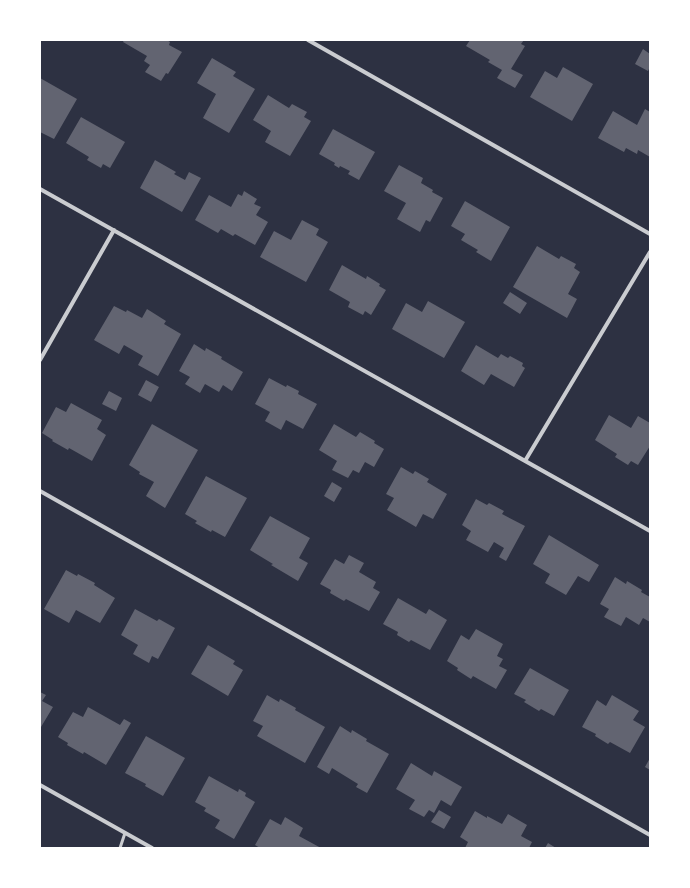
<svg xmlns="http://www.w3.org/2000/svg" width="690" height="888" font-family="Barlow,sans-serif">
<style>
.building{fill:#626471}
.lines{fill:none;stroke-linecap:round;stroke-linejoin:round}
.service{stroke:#caccd0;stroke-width:3}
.minor{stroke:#caccd0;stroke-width:4}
</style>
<rect width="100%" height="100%" fill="#2d3142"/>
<path class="building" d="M124,40H167L170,42L169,45L182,52L168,74L166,73L161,81L145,72L150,65L144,61L147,56L123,42Z
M470,40H524L521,44L525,46L511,69L523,75L515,88L497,78L502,70L488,62L490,60L466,46Z
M643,49L650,54V67L648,71L635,64Z
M212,58L236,72L233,76L255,89L229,133L203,118L216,94L197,83Z
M563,67L593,84L572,121L530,97L545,71L557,78Z
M40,78L77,99L54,139L40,132Z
M268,95L289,108L292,104L307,112L304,117L311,121L290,156L265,142L271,131L253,120Z
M645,109L650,112V157L638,150L637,154L626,148L624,152L598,138L613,111L637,125Z
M81,117L125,142L110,168L103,164L101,168L87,160L89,157L66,143Z
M333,129L375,152L359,180L348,174L350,171L340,166L339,168L334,165L335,163L319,154Z
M155,160L176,172L174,174L185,180L189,172L201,178L182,212L140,188Z
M399,165L423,178L421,183L433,190L432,192L443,198L430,222L426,220L420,232L397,219L406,203L384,191Z
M244,191L257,199L254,204L261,207L256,215L268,222L255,245L235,234L233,236L221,229L218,233L195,220L209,195L231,207L238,194L242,196Z
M465,201L510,227L491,261L476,252L478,250L461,240L465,234L451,226Z
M302,220L319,229L316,235L328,242L306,282L260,257L274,231L291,240Z
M537,246L559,259L561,256L576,264L574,268L580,272L568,294L577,299L567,318L513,287Z
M342,265L366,279L367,276L380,284L379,286L386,290L371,315L365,311L363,315L348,307L350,302L329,290Z
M510,292L527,303L520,314L503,303Z
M428,301L465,322L444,358L392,329L406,303L422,312Z
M114,306L126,312L127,310L142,318L147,309L166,321L164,324L181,334L158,376L138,365L143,356L124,345L119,354L94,340Z
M194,344L205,351L206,348L222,357L221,359L243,372L232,391L223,385L219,392L205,384L200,393L185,384L190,377L179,371Z
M476,345L498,358L501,354L508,358L510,356L523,363L522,366L525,368L514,387L491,374L484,385L461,371Z
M269,378L286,387L287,385L299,391L298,394L317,404L303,429L286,420L281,430L265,421L270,412L255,404Z
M146,380L159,387L151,402L138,395Z
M109,391L122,398L116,411L102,404Z
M71,403L102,420L97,429L106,435L92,461L69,448L68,450L52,441L53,440L42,433L56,407L66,412Z
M609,415L631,428L638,416L650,423V446L638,465L631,461L628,465L615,457L617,454L595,440Z
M152,424L198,450L165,508L146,496L154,482L139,474L140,472L129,465Z
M334,424L356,437L360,432L375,441L374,443L384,449L374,467L365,462L359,473L353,470L348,478L332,470L337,461L319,450Z
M401,467L413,474L415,471L429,479L427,482L447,494L433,519L423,514L416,527L387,510L394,498L386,494Z
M206,476L247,498L225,537L212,530L211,532L195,523L197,521L185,514Z
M332,482L342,488L334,502L324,496Z
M476,499L487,505L489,503L504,511L502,514L525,526L506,561L499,557L504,548L494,542L488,552L466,540L471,531L462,525Z
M270,516L310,538L299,558L308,563L298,581L271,565L273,564L250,550Z
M549,535L599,565L589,582L578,576L566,595L545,583L550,574L533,564Z
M349,555L364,563L359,572L376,582L373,588L380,592L369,611L346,599L344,601L330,593L331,590L320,584L335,559L344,564Z
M66,570L77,576L78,574L95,583L94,585L115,598L100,623L76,610L69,623L44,609Z
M615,577L626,584L627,581L642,590L641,592L650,597V622L643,618L639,625L626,617L621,626L604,617L609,609L600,604Z
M398,598L426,614L429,609L447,620L430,650L411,640L409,642L397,635L398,632L383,624Z
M135,609L157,621L159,619L175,628L158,659L152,656L149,663L133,654L138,645L121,635Z
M476,629L503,644L497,656L503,659L499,666L507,670L496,689L473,676L471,679L457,670L458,668L447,661L461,635L469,640Z
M208,645L235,661L233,664L243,670L228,696L191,674Z
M530,668L569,690L554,716L541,709L539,711L524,702L526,700L514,694Z
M40,692L46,695L42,701L53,707L41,727H40Z
M267,695L279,702L280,699L296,708L295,710L325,727L305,763L257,736L263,726L253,721Z
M612,695L639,711L633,720L645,727L630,753L610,742L608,744L595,736L596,734L582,727L597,700L606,706Z
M88,707L120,725L124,719L131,723L106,765L84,752L83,754L67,745L68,743L58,737L73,712L83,717Z
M340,726L351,733L352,730L367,739L366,741L389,754L367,793L356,787L358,784L332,768L329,774L317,767Z
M146,736L185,758L163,796L145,786L146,784L125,773Z
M650,758V770L645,767Z
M411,763L432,776L434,771L462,787L451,806L441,800L434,813L429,810L424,817L409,809L415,800L396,789Z
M209,776L238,792L239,789L246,793L245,796L255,802L234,839L215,828L220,820L204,811L206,808L195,802Z
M439,810L451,817L444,829L431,822Z
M475,811L487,818V816L502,824L508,814L527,825L521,836L532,842L529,848H465L468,842L460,837Z
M285,817L303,828L299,836L321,848H260L255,845L270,819L281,825Z
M548,843L556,848H545Z"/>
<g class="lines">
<path class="service" d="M120,848L125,833"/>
<path class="minor" d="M308,40L650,234
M40,189L650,531
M40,360L114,230
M525,461L650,252
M40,491L650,835
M40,785L152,848"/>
</g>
<rect width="690" height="888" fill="none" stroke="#ffffff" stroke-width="82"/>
</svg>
